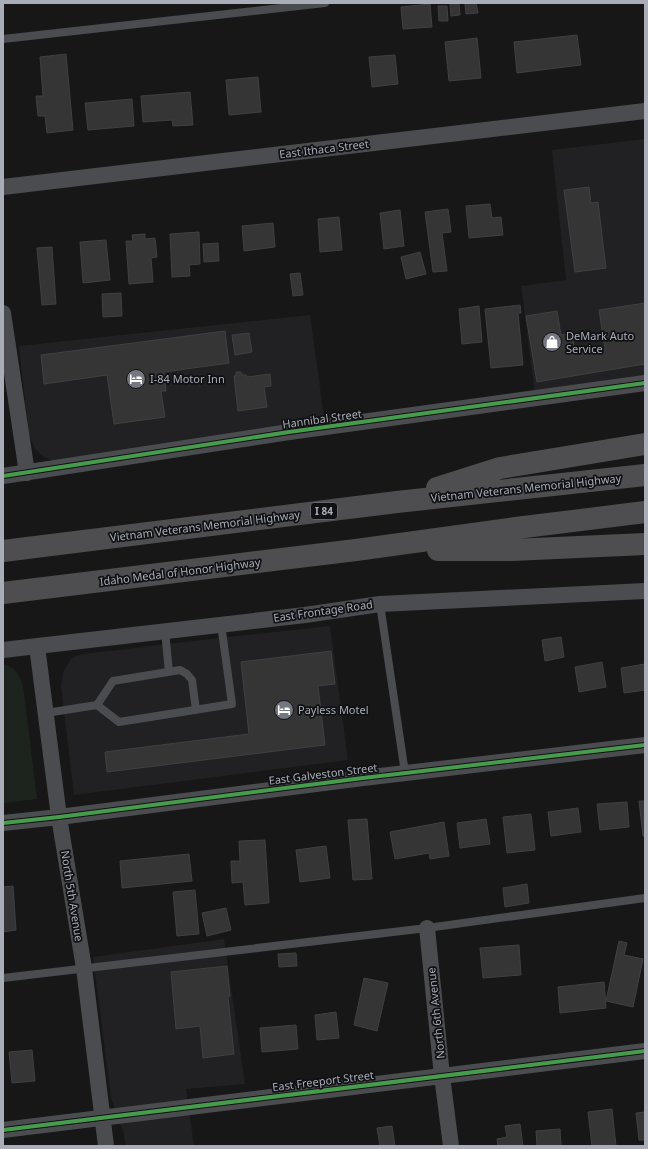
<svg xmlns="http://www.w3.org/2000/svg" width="648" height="1149" font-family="'Noto Sans',sans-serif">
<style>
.built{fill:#212123}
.green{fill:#1d241e}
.building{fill:#353536;stroke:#3f4043}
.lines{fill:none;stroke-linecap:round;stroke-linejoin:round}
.lane{stroke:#4b4c50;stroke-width:8}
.street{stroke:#4b4c50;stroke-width:16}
.highway{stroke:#4e4e51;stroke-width:22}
.cycleway-casing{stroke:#111113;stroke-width:6}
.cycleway{stroke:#469c4c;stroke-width:4}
.labels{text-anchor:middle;stroke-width:3.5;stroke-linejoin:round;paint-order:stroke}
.shield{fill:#111113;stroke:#7b7e86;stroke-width:1}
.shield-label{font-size:10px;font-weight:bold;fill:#a8adb8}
.street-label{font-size:11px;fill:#a8adb8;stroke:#111113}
.poi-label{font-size:11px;fill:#a8adb8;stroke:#111113;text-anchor:start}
</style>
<rect width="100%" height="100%" fill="#171717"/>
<path class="built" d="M645,139V379L535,394L521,286L566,280L552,150Z
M310,315L325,424L57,462L44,457L35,449L29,435L19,346Z
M330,626L348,760L74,795L61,687L63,672L71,659L76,656L83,654L237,636Z
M224,939L245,1084L186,1089L194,1146H126L124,1134L111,1098L93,957Z"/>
<path class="green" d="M3,665C18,666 22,681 24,693L37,799L3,803Z"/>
<path class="building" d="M476,3L478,13L466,14L465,4Z
M430,4L432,27L403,29L401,7Z
M450,4H459L460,15L451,16Z
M438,6H447L448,21H439Z
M577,35L581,65L517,73L514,42Z
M477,38L481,78L449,81L445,42Z
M66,54L73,130L47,133L45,116H38L36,96H43L40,57Z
M395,55L398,84L372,87L369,57Z
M258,77L261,112L229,115L226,80Z
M190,92L193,125L173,126L172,120L143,122L141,96Z
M132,99L134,126L88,130L85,103Z
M589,187L591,203L598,202L606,268L575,272L564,190Z
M490,204L492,218L501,217L503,235L469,238L466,206Z
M448,209L451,232L442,233L447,271L433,272L425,212Z
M400,210L404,246L384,249L380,213Z
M339,217L342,250L320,252L318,219Z
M273,223L275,247L244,251L242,226Z
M199,232L200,264L189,265L190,276L172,277L170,234Z
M145,234V239L155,238L157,257L151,258L153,282L129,284L126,241H133L132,235Z
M106,240L110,280L83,283L80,242Z
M218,243L219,261L204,262L203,244Z
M52,247L56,304L42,305L37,248Z
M420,252L426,274L406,279L401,257Z
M300,273L303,295L293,296L290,274Z
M121,293L122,316L103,317L102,294Z
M645,303V364L537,382L526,316L557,311L561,335L572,333L575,354L605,349L599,310Z
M520,305L521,313H518L523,365L491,368L485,309Z
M479,306L482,342L462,344L459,309Z
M225,331L229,363L164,372L166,391H161L165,417L114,424L107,375L44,384L41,355Z
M249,333L252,352L235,355L232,335Z
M236,372H241L242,375H246L247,377L270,374L271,386L264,387L267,407L238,411L234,376H236Z
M561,637L564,657L545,661L542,640Z
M331,651L335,684L318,686L325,745L107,772L105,752L249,734L241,662Z
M602,662L606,687L579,692L575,667Z
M645,664V690L624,693L621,668Z
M639,801H645V836H643Z
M627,802L629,827L600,830L597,804Z
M578,808L581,832L551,836L548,812Z
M531,814L535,850L507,853L503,817Z
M367,819L372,879L353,880L348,820Z
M486,819L490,844L460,848L457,823Z
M444,822L449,856L430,859L429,853L395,859L390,832Z
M265,840L269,903L245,905L243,882L232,883L231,861H240L239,841Z
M326,846L330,878L300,882L296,850Z
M189,854L192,881L122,888L120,861Z
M527,884L529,903L505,907L503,888Z
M13,886L16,930L3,932V887Z
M195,890L199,934L177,936L173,892Z
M226,908L231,930L207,936L202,913Z
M619,941L627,943L624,955L643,959L633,1007L606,1001Z
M519,945L521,975L483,978L480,948Z
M296,953L297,966L279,967L278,954Z
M227,966L230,996L228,997L234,1054L203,1058L200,1026L176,1029L171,972Z
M364,978L388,983L377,1031L354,1025Z
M604,982L606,1008L560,1013L558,987Z
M336,1012L339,1038L317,1040L315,1015Z
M296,1025L298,1049L262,1052L260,1028Z
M32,1050L35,1081L12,1083L9,1052Z
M612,1109L616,1146H592L588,1112Z
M645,1112V1140H639L636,1113Z
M520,1124L523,1146H498L497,1139L507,1137L505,1126Z
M392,1126L395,1146H380L377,1128Z
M560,1129L561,1146H537L536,1131Z"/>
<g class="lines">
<path class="lane" d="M3,39L325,3
M380,604L405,773
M165,631L169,672
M97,705L113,681L180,670L187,674L192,680L196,710
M46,713L97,705L119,722L232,704L221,624
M3,978L427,928L645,898"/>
<path class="street" d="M3,187L645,111
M3,313L27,473
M3,476L289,432L645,383
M37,646L59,817L84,968L106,1146
M3,650L305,615L380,604L645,591
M3,823L59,817L363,778L645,745
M427,928L442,1076L451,1146
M3,1130L645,1051"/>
<path class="highway" d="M437,488L500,468L645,444
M438,550H512L645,544
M3,551L397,502L645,475
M3,593L356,550L516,528L645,512"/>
<g class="cycleway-casing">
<path id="cycleway" d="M3,476L289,432L645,383
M3,823L59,817L363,778L645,745
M3,1130L645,1051"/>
</g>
<use href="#cycleway" class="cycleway"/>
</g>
<defs>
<g id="shop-disc" transform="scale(1)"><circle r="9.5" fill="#757880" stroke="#111113"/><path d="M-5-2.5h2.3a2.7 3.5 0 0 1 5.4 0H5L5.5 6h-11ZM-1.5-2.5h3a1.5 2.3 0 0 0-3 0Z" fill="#fff"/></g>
<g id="hotel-disc" transform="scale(1)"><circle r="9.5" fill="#757880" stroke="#111113"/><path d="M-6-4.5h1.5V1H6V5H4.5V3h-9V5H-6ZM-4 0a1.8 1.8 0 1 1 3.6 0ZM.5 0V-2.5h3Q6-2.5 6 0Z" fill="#fff"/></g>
</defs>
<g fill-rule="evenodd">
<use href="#shop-disc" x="552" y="342"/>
<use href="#hotel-disc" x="136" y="379"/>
<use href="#hotel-disc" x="284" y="710"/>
</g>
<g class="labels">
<rect class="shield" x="311" y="503" width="26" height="16" rx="3"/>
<g class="shield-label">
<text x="324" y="515">I 84</text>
</g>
<g class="street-label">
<text transform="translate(324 149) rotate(-7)" y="4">East Ithaca Street</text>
<text transform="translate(322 419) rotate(-8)" y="4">Hannibal Street</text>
<text transform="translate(526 488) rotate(-6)" y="4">Vietnam Veterans Memorial Highway</text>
<text transform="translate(205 526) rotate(-7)" y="4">Vietnam Veterans Memorial Highway</text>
<text transform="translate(180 572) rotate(-7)" y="4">Idaho Medal of Honor Highway</text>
<text transform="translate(323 611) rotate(-8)" y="4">East Frontage Road</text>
<text transform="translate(323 774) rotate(-7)" y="4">East Galveston Street</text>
<text transform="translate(72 896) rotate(81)" y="4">North 5th Avenue</text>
<text transform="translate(436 1013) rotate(-96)" y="4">North 6th Avenue</text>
<text transform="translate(323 1081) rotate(-7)" y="4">East Freeport Street</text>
</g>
<g class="poi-label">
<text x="566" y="340">DeMark Auto<tspan x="566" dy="13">Service</tspan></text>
<text x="150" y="383">I-84 Motor Inn</text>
<text x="298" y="714">Payless Motel</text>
</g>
</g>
<rect width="648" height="1149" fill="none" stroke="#a8adb8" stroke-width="8"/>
</svg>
